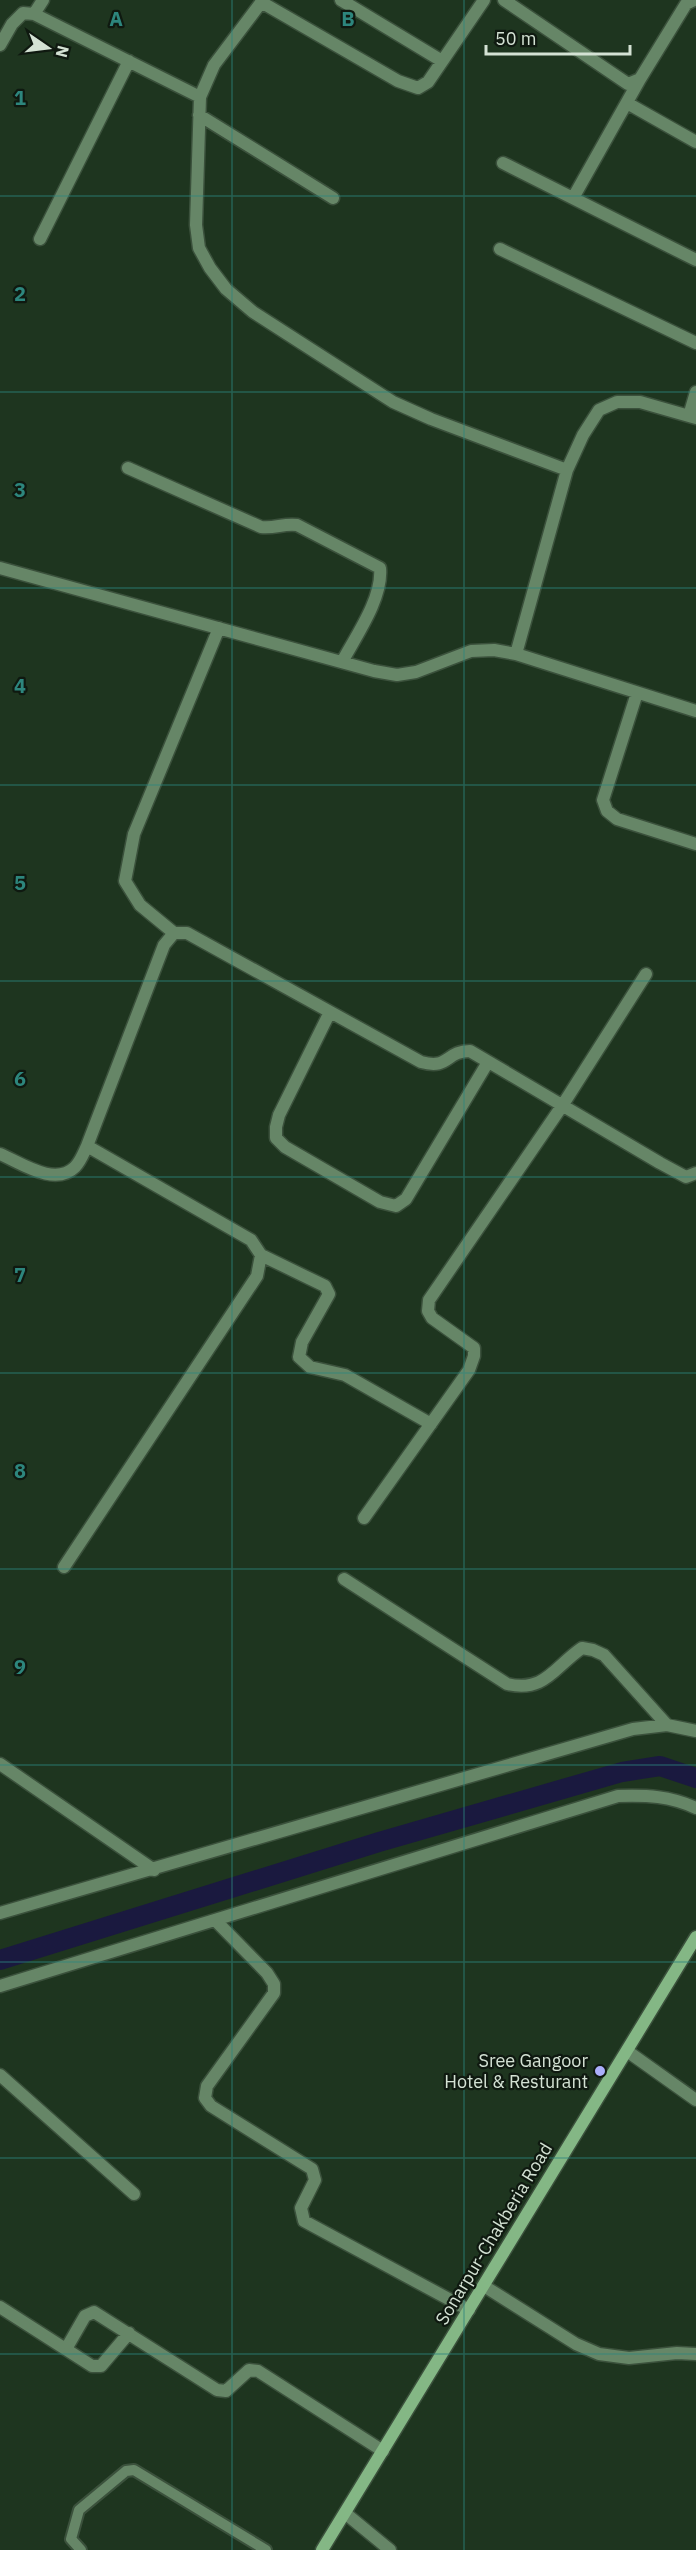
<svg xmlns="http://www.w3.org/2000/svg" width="696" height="2550" font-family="'IBM Plex Sans',sans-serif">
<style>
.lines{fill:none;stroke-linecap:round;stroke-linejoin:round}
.canal{stroke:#1a193f;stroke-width:20}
.service-casing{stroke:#3b513c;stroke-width:14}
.minor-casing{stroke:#3b513c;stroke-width:15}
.secondary-casing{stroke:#3b513c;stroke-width:15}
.service{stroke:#668667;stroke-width:10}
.minor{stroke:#668667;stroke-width:12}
.secondary{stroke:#84b785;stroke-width:12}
.grid{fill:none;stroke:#2d867d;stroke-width:1.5;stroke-opacity:0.55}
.poi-dot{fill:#abaffb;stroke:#0f1910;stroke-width:2}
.labels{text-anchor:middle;stroke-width:4.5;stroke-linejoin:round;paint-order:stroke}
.poi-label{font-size:18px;fill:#d4e2d4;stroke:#0f1910;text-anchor:end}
.street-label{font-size:18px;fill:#d4e2d4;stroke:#0f1910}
.grid-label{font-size:20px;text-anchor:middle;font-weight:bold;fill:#2d867d;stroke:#0f1910;stroke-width:4.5;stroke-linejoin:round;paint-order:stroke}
</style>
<rect width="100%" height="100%" fill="#1e351f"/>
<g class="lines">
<path class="canal" d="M0,1960L379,1842L622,1772L660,1766L696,1778"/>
<g class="service-casing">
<path id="service" d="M81,2550L71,2539L79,2510L126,2471L134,2470L266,2550"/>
</g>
<g class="minor-casing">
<path id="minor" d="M263,0L214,65L200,97L196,225L199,248L210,268L226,289L253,312L393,402L431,419L567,470
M341,0L442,61
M504,0L628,84L640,79L686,4L694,0
M261,2L398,81L418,88L428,82L484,0
M34,14L43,0
M0,45L12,24L23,13L34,14L200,97
M627,103L696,142
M199,115L333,198
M503,163L696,260
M573,198L640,79
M40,239L129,61
M500,249L696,343
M689,416L696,392
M128,468L261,527C274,529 284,523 297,525L380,568C383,598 356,636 342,662
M0,568L374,671L397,675L416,672L471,651L494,650L516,654L696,711
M516,654L567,470L583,435L599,410L617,402H640L696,418
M637,693L603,800L607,811L617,819L696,844
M174,933L140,905L125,881L134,834L219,628
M330,1012L279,1115L276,1127V1138L285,1147L380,1202L396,1206L406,1199L488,1062
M0,1154C21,1163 55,1187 75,1167C81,1161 84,1152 87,1146L164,945L174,933H187L421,1062C450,1070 445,1051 470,1051L660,1163L686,1177L696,1173
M261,1255L325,1286L329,1294L302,1342L299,1357L310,1367L345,1375L431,1424
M364,1518L469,1370L474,1356V1348L432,1318L428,1311L429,1300L562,1106L646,974
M64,1567L257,1276L261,1255L251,1240L87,1146
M344,1579L507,1684C545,1693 554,1667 582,1648L593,1650L604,1655L667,1725
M0,1764L154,1870
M0,1913L633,1729L667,1725L696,1731
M215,1920L267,1973L274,1984V1993L207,2086L205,2098L211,2106L312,2169L315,2180L301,2208L304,2221L469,2310
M0,1986L618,1796C647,1795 670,1796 696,1808
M627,2051L696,2100
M0,2075L134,2194
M484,2286L576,2344L599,2354L629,2358L677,2353L696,2354
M0,2307L92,2366H101L129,2333
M66,2349L85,2316L94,2312L217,2390L226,2391L249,2370L258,2371L383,2451
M345,2513L390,2550"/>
</g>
<g class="secondary-casing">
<path id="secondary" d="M322,2550L696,1937"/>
</g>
<use href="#service" class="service"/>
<use href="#minor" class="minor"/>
<use href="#secondary" class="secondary"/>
</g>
<path class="grid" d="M232,0V2550M464,0V2550M0,196H696M0,392H696M0,588H696M0,785H696M0,981H696M0,1177H696M0,1373H696M0,1569H696M0,1765H696M0,1962H696M0,2158H696M0,2354H696"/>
<circle class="poi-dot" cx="600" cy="2071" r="6"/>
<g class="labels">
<g class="poi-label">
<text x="588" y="2067">Sree Gangoor<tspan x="588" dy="21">Hotel &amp; Resturant</tspan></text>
</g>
<g class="street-label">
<text transform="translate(494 2234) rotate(-59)" y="6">Sonarpur-Chakberia Road</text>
</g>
</g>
<g class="grid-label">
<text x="116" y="26">A</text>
<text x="348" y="26">B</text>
<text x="20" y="105">1</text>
<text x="20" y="301">2</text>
<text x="20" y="497">3</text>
<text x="20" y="693">4</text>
<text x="20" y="890">5</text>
<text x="20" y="1086">6</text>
<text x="20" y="1282">7</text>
<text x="20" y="1478">8</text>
<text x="20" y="1674">9</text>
</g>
<g transform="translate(48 48) rotate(104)" stroke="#0f1910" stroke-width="4.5" paint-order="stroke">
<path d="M0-4.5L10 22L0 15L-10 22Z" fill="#d4e2d4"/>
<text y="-9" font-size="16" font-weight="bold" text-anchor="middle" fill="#d4e2d4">N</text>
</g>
<path d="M486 45v9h144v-9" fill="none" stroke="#d4e2d4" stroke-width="3"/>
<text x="495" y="45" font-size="18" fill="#d4e2d4" stroke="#0f1910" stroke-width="4.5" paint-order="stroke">50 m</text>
</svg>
